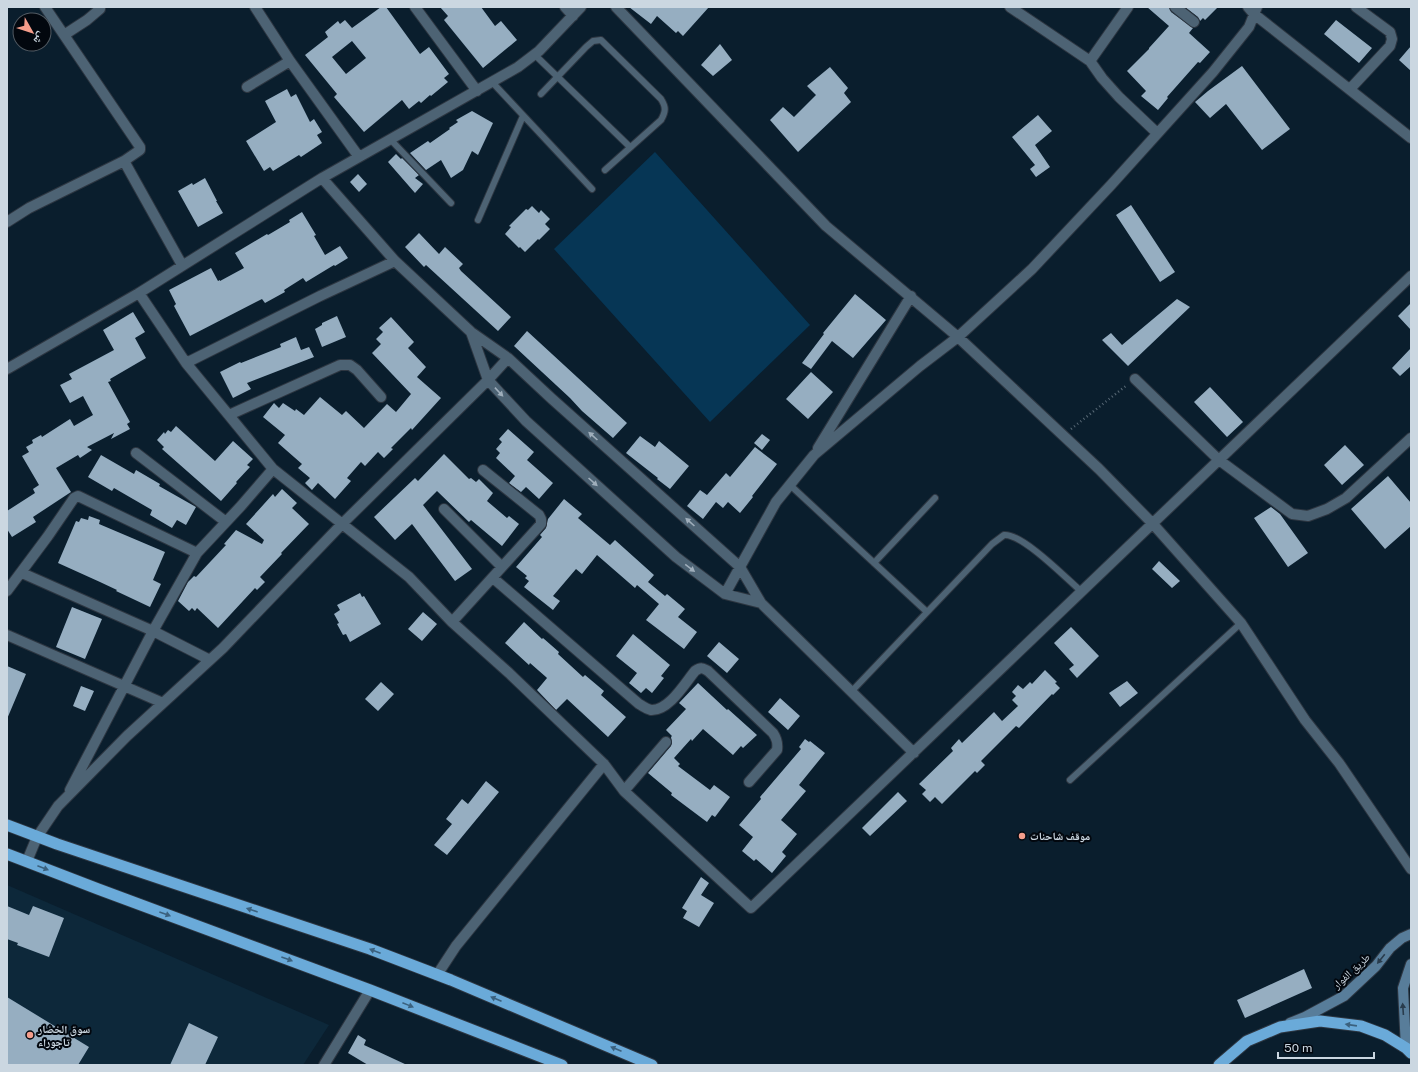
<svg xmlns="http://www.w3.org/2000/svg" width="1418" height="1072" font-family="'Public Sans','Noto Naskh Arabic',sans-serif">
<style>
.built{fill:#0d283a}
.green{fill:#063655}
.building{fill:#96aec1;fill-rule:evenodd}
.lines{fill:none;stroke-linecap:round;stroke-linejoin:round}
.service-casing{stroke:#2d3641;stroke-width:8}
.minor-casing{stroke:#2d3641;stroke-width:12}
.secondary-casing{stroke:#2d3641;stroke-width:12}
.trunk-casing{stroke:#2d3641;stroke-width:13}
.path{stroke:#586976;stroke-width:2.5;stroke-dasharray:1 3;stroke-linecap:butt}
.service{stroke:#4d6374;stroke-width:6}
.minor{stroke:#4d6374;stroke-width:10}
.secondary{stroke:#587d9a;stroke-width:10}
.trunk{stroke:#6aaad9;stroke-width:11}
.oneway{fill:#9faebb}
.oneway2{fill:#3b617e}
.oneway3{fill:#293c4d}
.poi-dot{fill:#f49d8b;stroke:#02070e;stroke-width:1.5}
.labels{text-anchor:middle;stroke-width:4;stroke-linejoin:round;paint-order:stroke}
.poi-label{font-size:11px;font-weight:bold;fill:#cbd7e1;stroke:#02070e;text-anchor:start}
.street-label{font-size:11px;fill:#cbd7e1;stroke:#02070e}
</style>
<rect width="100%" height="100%" fill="#0a1e2d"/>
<path class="built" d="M7,885L329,1025L303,1065H7Z"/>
<path class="green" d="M655,152L810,325L710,422L554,249Z"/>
<path class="building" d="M381,7H386L420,54L429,47L449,74L444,78L448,82L431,96L430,95L421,103L419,101L409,109L402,100L364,132L334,97L337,94L305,55L328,37L325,32L338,21L340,24L345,20L352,28ZM352,41L366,58L346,74L332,57Z
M440,7H481L495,26L501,21L517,40L483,68L444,20L448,16Z
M629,7H709L683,36L678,31L676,33L657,16L651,24Z
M1147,7H1169L1171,12L1193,28L1189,33L1210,52L1200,63L1198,62L1167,97L1168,98L1158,110L1141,96L1146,91L1127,71L1149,49V48L1169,26Z
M1185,7H1218L1205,20L1203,18L1200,21L1198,17Z
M1336,20L1372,48L1359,63L1324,34Z
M720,44L732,60L713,76L701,65Z
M1411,46V71L1399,60Z
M1242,66L1290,129L1262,150L1226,104L1210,118L1195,102L1208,91Z
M830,67L848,88L844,93L851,102L798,152L770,120L783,107L794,117L816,95L807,86Z
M287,89L291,97L296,94L310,122L314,119L322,132L317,135L322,143L301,157L299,155L273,171L270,167L264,171L246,141L276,122L265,101Z
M472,111L493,123L478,155L472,151L463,170L451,178L441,160L426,170L410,153L428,141L430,143L450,129L449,128L458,122L456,120Z
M1038,115L1052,131L1035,145L1050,167L1036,177L1030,169L1035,165L1012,137Z
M396,154L401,159L402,158L419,175L415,178L423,184L415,193L388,162Z
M358,174L367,184L359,192L350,182Z
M205,178L217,201H216L223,213L198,227L178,191L192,183L193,185Z
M1131,205L1175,272L1160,282L1116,215Z
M532,206L539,213L541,210L550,219L545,224L550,229L539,240L538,239L525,252L520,247L519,248L505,234L511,227L509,226L526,209L528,210Z
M302,212L316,235L314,236L325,255L340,246L348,258L335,266L334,265L306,282L303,278L284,290L285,292L265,303L262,299L190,336L174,306L176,304L169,290L211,268L218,281L220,280V281L244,268L235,253L267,234L268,235L290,222L289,220Z
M419,233L439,254L445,247L463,264L459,268L461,271L511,317L498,331L426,265L424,267L405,247Z
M855,294L886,320L853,358L832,341L811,369L802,363L824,334L823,333Z
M1177,299L1190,307L1128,366L1102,340L1111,333L1122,345Z
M1411,303V330L1398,316Z
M133,312L145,332L135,338L146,358L110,379L111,381L108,382L130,422L127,424L130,429L111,439L114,433L87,447L92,450L80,458L78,455L56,468L71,492L33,517L36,522L12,537L7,529V511L35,493L33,489L39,485L22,456L29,452L26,447L33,443L32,440L41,435L42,437L70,419L74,426L93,415L83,396L70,403L60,385L72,379L69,374L114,350L103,330Z
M337,316L346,337L322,347L315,329L322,325V323Z
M391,317L414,342L408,348L426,367L417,377L441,398L412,430L411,428L391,448L393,449L384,458L378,452L365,466L361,462L347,478L351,481L335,499L318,483L312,490L305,483L310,478L298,468L302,464L278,443L285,435L263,417L274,403L279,408L283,403L295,411L296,409L304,415L320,397L342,415L346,411L364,428L387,404L396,412L411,394L372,353L381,344L376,339L383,332L379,328Z
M527,331L627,423L613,438L582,411L570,398L514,346Z
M296,337L301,350L309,347L314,357L247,383L251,389L233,398L220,372L240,362L241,363L281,347L280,344Z
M1411,348V366L1400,376L1392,368Z
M811,372L833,392L808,419L786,399Z
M1210,387L1243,422L1227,437L1194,402Z
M176,426L215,461L233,441L253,459L247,465L250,467L236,482L237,483L221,501L162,449L164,447L157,440L164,432L165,434L168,430L171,432Z
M508,429L534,452L527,460L553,483L539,499L526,487L521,492L509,483L515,476L496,458L500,453L496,449L502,442L499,439Z
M762,434L770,440L762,450L754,443Z
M640,436L655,447L659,441L689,466L670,489L657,479L658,478L626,453Z
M1345,445L1364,465L1342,485L1324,465Z
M755,447L777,464L752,496L753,497L740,513L728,502L723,508L716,502L703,519L687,506L700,490L707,495L726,473L730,477Z
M444,454L469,479L471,478L476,482L479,479L493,493L487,501L507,518L509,516L519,524L502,546L471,520L469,522L437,491L423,505L472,569L455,581L412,524L395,540L374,517L415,478L418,481Z
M101,455L134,474L136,470L160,484L159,486L196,507L186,525L177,520L172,528L150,515L152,510L114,488L112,491L88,477Z
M1388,476L1411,503V526L1385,549L1351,509Z
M282,489L297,503L292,508L309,524L281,553L282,554L260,577L265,582L257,590L255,588L218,628L197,608L195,611L192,608L189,611L178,601L188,582L194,576L196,577L226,545L224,544L236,530L262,544L264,540L246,524L273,494L275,497Z
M564,499L582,514L578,518L610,545L615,540L654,575L648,582L665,596L667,594L685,609L678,617L697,632L684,649L646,620L659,604L637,585L635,588L597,555L582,574L576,569L553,596L560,601L553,610L524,587L529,581L525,578L527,576L516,567L542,537L540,535L546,528L548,519Z
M1271,507L1280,514L1308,553L1288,567L1254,518Z
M89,516L100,520L99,524L165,552L153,580L161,584L150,607L116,591L117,590L100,582L58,563L76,521L79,522L81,518L88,520Z
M1159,561L1180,581L1172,588L1152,569Z
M360,593L362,597L364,596L381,624L350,642L346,634L343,635L337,624L339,623L334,614L340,610L337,605Z
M72,607L102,619L85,659L56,647Z
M423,612L437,624L422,641L408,629Z
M524,622L542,639L543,638L559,652L558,654L583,677L585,675L604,691L601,695L626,717L608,737L567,699L556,710L537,690L547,678L546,677L530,663L529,665L505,643Z
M1071,627L1099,656L1077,678L1069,669L1074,665L1054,643Z
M633,634L670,665L661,676L664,678L652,693L646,688L641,693L629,683L637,673L616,656Z
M719,642L739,659L727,673L707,656Z
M7,666L26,674L7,719Z
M1045,670L1057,682L1055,683L1060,688L1053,695L1052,694L1019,728L1016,726L981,761L985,765L977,773L975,771L942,804L935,797L930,802L922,794L926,790L919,784L953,751L951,748L959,739L962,743L994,712L1002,721L1018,706L1012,700L1016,696L1012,692L1018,685L1023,689L1030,682L1032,684Z
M1127,681L1138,693L1120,707L1109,693Z
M381,682L394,694L378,711L365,699Z
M698,683L727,710L728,709L757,735L743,748L741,746L733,755L703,729L692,741L691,739L674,758L680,764L678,766L710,790L714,785L730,797L715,817L712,815L707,822L671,795L672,793L648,773L671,746L672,743L671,737L672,736L666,730L686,709L679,703Z
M81,686L94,691L85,711L73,706Z
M780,698L800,716L788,730L768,712Z
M805,739L809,742L810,741L825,753L799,785L806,791L781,820L797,834L782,852L786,856L772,873L756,859L754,861L742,851L753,837L739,825L761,799L760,797L801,749L799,747Z
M486,781L499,792L447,855L434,845L452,824L446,819L462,799L468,804Z
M898,792L907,801L870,836L862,828Z
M701,877L709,883L701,895L714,903L699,927L683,918L687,911L682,908Z
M7,906L29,915L33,906L64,918L49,957L17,945L18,943L7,939Z
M1304,969L1312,988L1245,1018L1237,1000Z
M7,997L89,1047L78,1065H7Z
M189,1023L218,1037L205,1065H170Z
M358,1035L366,1040L364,1045L407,1065H368L348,1053Z"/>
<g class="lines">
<g class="service-casing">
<path id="service" d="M535,55L630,147
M492,82L592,189
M541,94L586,47L593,41L601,40L661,99C666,107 666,111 661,120L605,170
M390,139L451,203
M478,220L523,116
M790,485L927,612
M874,563L935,498
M851,692L992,544L1004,535C1022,533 1067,579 1082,592
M1070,780L1241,623"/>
</g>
<g class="minor-casing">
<path id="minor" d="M255,7L290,61
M415,7L477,91
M565,7L573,16
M616,7L826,226L958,337L1099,469L1153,524L1241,623L1305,720L1339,763L1411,869
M1010,7L1090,61L1102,78L1119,97L1157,133
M1175,7L1194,22
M1248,7L1254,14L1411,138
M64,35L87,20L100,9V7
M1090,61L1128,7
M247,87L290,61L359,157
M1350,89L1390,46L1392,39L1390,32L1356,7
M124,161L182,265
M322,178L395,261L471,332L508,358L551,398L740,567L761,603L914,753
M7,222L29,208L124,161L140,150V147L45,7
M139,293L186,363L320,296L395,261
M471,332L488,380L526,421L676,557L725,594L761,603
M186,363L273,469L409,577L452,622L509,673L604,764L624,791L751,908L1411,276
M7,369L139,293L322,178L518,67L539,51L581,7
M1135,379L1219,460L1292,514L1308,516L1327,509L1346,498L1411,438
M229,415L340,365H350L357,370L381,397
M818,448L911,296
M136,453L226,522
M444,509L502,567
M22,573L153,631L210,660
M493,578L639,704C643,706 646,709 651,710C669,711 685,683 695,671C701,667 703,668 708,671L773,733C777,739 778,743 777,750L749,782
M7,591L48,536L74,498L78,496L197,553
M725,594L776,502L814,455L920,366L958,337L1032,269L1111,185L1213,72L1249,27L1257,7
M452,622L541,524V519L539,515L483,470
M7,635L163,703
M70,790L153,631L197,553L241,506L273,469
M624,791L666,742
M27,861L37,837L58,806L127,736L223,648L342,524L488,380L508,358
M437,975L456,946L604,764
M324,1065L370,990"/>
</g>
<g class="secondary-casing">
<path id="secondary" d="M1290,1023L1305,1017L1344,996L1376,966L1390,948L1402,938L1411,934
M1406,1048L1403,988L1411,964"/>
</g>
<g class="trunk-casing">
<path id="trunk" d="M7,825L57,844L370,949L451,980L652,1065
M7,854L98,889L370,990L562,1065
M1219,1065L1247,1041L1280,1027L1320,1021L1361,1026L1385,1035L1406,1048L1411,1053"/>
</g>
<path class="path" d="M1071,429L1127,385"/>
<use href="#service" class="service"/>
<use href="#minor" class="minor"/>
<use href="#secondary" class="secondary"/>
<use href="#trunk" class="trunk"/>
</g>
<defs><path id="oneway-solid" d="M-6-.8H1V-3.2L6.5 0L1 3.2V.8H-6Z"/></defs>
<g class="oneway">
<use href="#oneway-solid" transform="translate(499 392) rotate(47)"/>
<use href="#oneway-solid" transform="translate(593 436) rotate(-138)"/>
<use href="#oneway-solid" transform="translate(593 482) rotate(42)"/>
<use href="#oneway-solid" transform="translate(690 522) rotate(-138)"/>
<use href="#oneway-solid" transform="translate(690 568) rotate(37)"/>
</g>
<g class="oneway2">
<use href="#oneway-solid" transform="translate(43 868) rotate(21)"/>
<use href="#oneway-solid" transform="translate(252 910) rotate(-161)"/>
<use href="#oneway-solid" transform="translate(165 914) rotate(20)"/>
<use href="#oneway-solid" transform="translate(375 951) rotate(-159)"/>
<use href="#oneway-solid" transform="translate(287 959) rotate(20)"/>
<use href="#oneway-solid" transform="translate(496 999) rotate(-157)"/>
<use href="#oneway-solid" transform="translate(408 1005) rotate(22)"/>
<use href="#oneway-solid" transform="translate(1351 1025) rotate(-172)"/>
<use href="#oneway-solid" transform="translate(616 1049) rotate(-157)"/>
</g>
<g class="oneway3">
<use href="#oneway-solid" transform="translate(1381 959) rotate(129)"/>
<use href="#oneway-solid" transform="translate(1403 1009) rotate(-94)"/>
</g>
<g class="poi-dot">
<circle cx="1022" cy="836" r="4"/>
<circle cx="30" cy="1035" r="4"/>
</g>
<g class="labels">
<g class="poi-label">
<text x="1030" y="840">موقف شاحنات</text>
<text x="38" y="1033">سوق الخضار<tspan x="38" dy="13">تاجوراء</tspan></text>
</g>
<g class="street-label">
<text transform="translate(1351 971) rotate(-43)" y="4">طريق الفوار</text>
</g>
</g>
<rect width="1418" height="1072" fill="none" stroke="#cbd7e1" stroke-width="16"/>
<g transform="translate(32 32) rotate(129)"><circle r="19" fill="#02070e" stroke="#525a62"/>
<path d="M0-3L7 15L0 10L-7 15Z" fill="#f49d8b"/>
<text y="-6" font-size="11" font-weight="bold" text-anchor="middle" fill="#cbd7e1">ش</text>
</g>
<path d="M1278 1052v6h96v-6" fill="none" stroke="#cbd7e1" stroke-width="2"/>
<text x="1284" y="1052" font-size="12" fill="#cbd7e1" stroke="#02070e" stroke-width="3" paint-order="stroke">50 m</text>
</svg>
